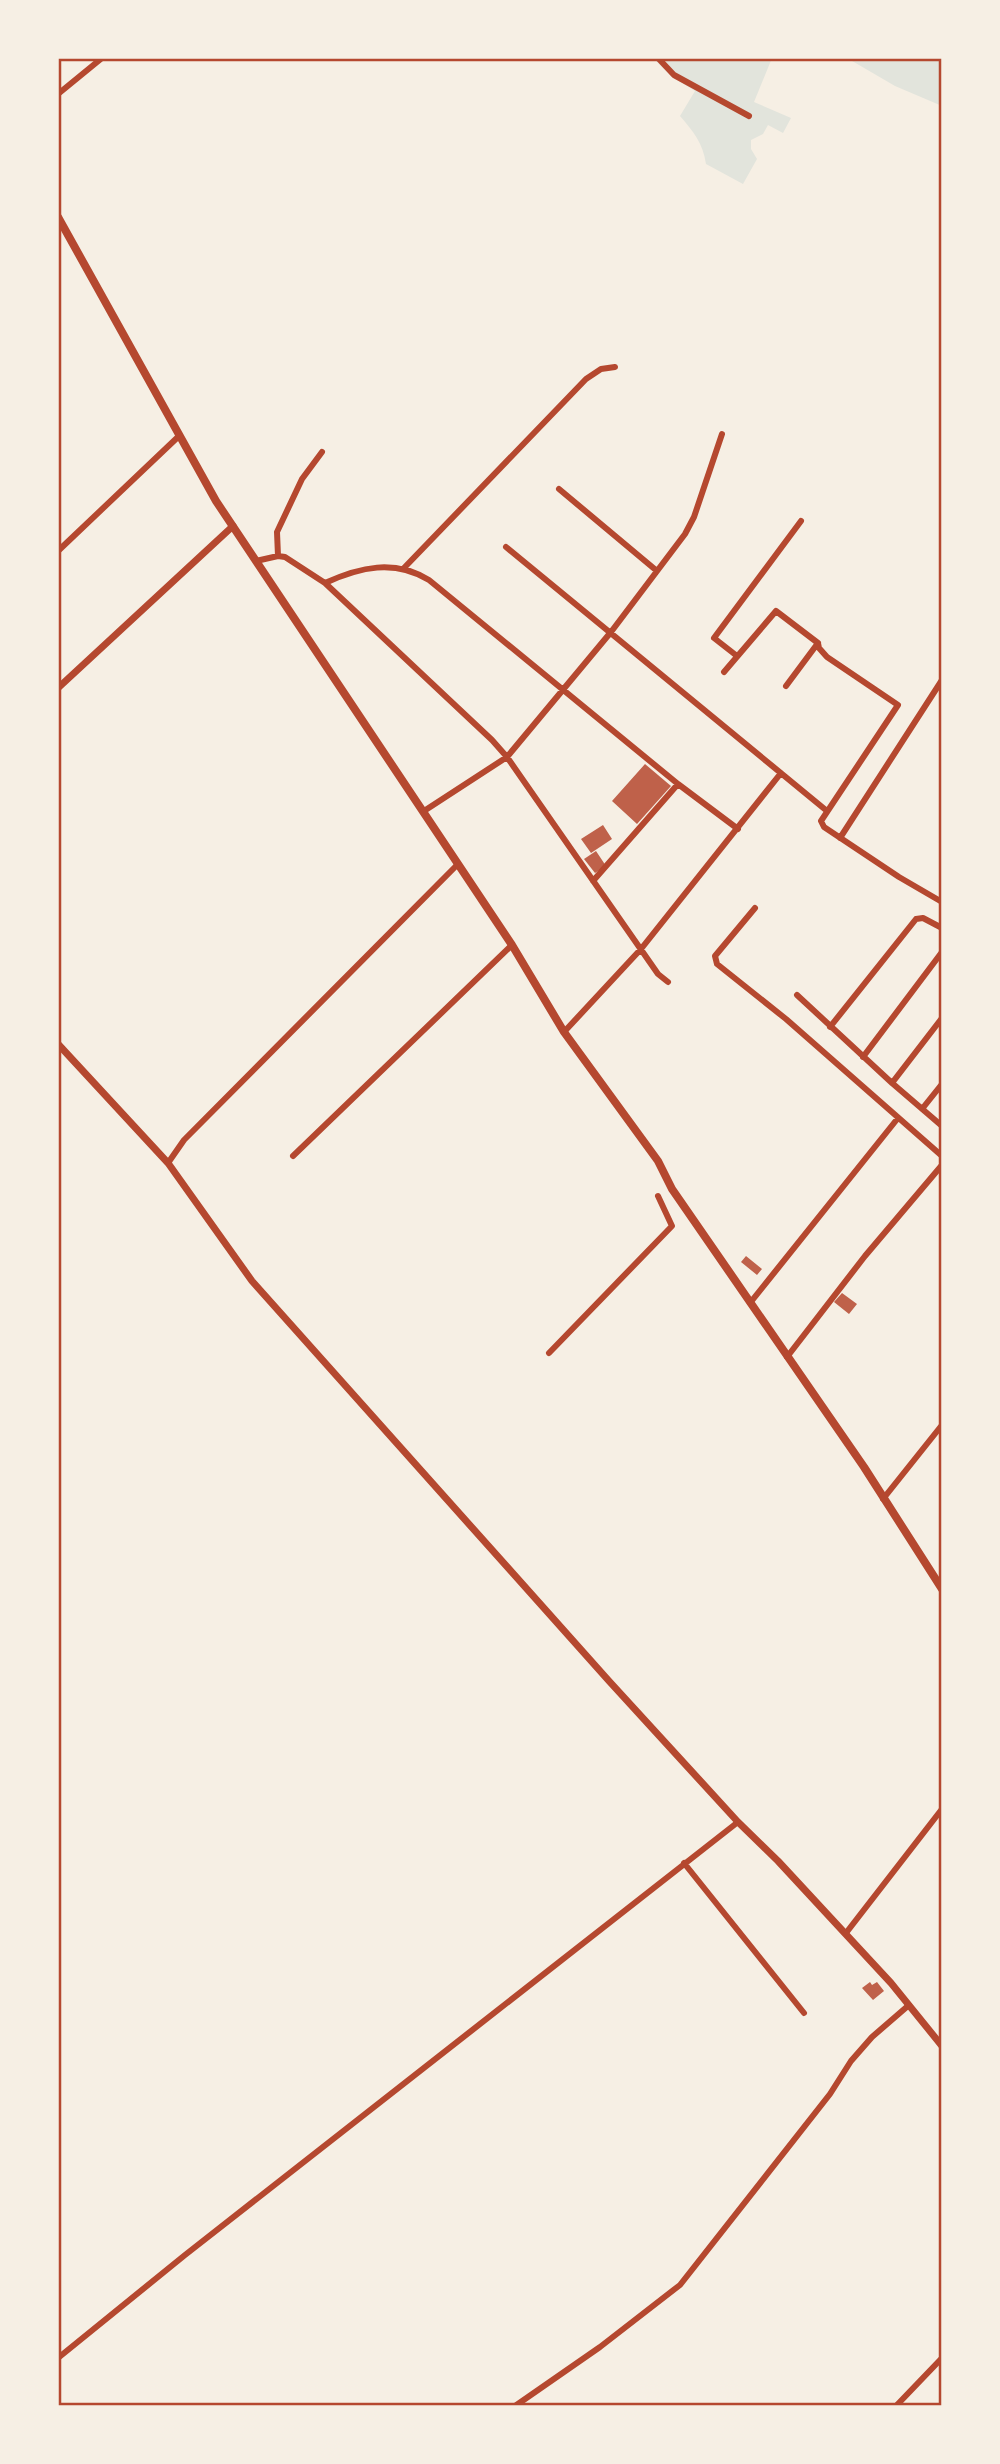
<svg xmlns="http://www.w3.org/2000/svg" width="1000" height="2464" font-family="'Golos Text',sans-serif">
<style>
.green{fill:#e2e4dc}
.building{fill:#bf614a}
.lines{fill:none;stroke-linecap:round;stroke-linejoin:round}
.minor{stroke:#b5482f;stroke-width:6}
.tertiary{stroke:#b5482f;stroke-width:7}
.secondary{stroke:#b5482f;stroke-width:8}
.neatline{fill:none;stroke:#b5482f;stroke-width:2.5}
</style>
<rect width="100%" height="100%" fill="#f6efe4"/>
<path class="green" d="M653,58H772L754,102L791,118L783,133L768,125L763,134L751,140V149L757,159L743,184L706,164C703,143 693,131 680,116L695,91L671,76Z
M847,58H942V106L895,86Z"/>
<path class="building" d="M645,764L671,786L637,824L612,801Z
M603,825L612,839L591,853L581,839Z
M596,851L606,866L595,873L584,859Z
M746,1256L762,1269L757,1275L741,1262Z
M842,1293L857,1304L849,1314L834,1302Z
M870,1982L872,1985L877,1982L884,1991L873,2000L862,1988Z"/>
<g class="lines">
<path class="minor" d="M658,58L674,75L749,116
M58,94L102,58
M559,489L657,571
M506,547L827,811
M58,551L179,436
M278,556L277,532L302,479L322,452
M256,561L278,556L285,557L325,583L492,740L507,757L658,974L668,982
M403,569L586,379L601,369L615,367
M325,583C360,567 394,559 429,580L678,784L738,829
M737,656L714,638L801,521
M724,672L776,611L818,643L819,648L827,657L898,705L821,821L824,827L899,877L942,902
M786,686L818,643
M424,811L507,757L611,632L685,534L694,517L722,434
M840,838L942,680
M593,881L678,784
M755,908L715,956L717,964L786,1019L942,1156
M797,995L892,1083L942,1126
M830,1027L916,919L923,918L942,928
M564,1032L641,949L781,773
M863,1057L942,952
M892,1083L942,1018
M922,1109L942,1084
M293,1156L512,945
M168,1163L184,1140L457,865
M750,1303L898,1118
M549,1353L672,1226L658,1196
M787,1357L865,1256L942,1165
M883,1499L942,1425
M684,1863L804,2013
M846,1933L942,1809
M58,2358L185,2255L738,1822
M515,2406L600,2347L680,2285L830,2094L851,2061L872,2037L909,2005
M896,2406L942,2358"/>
<path class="tertiary" d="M58,688L233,526
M58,1044L168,1163L252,1281L609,1681L738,1822L778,1861L891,1983L942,2046"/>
<path class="secondary" d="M58,217L216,501L512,945L564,1032L658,1161L672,1189L864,1467L942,1589"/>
</g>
<rect width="1000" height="2464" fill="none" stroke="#f6efe4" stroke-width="119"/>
<rect x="60" y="60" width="880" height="2344" class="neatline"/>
</svg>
